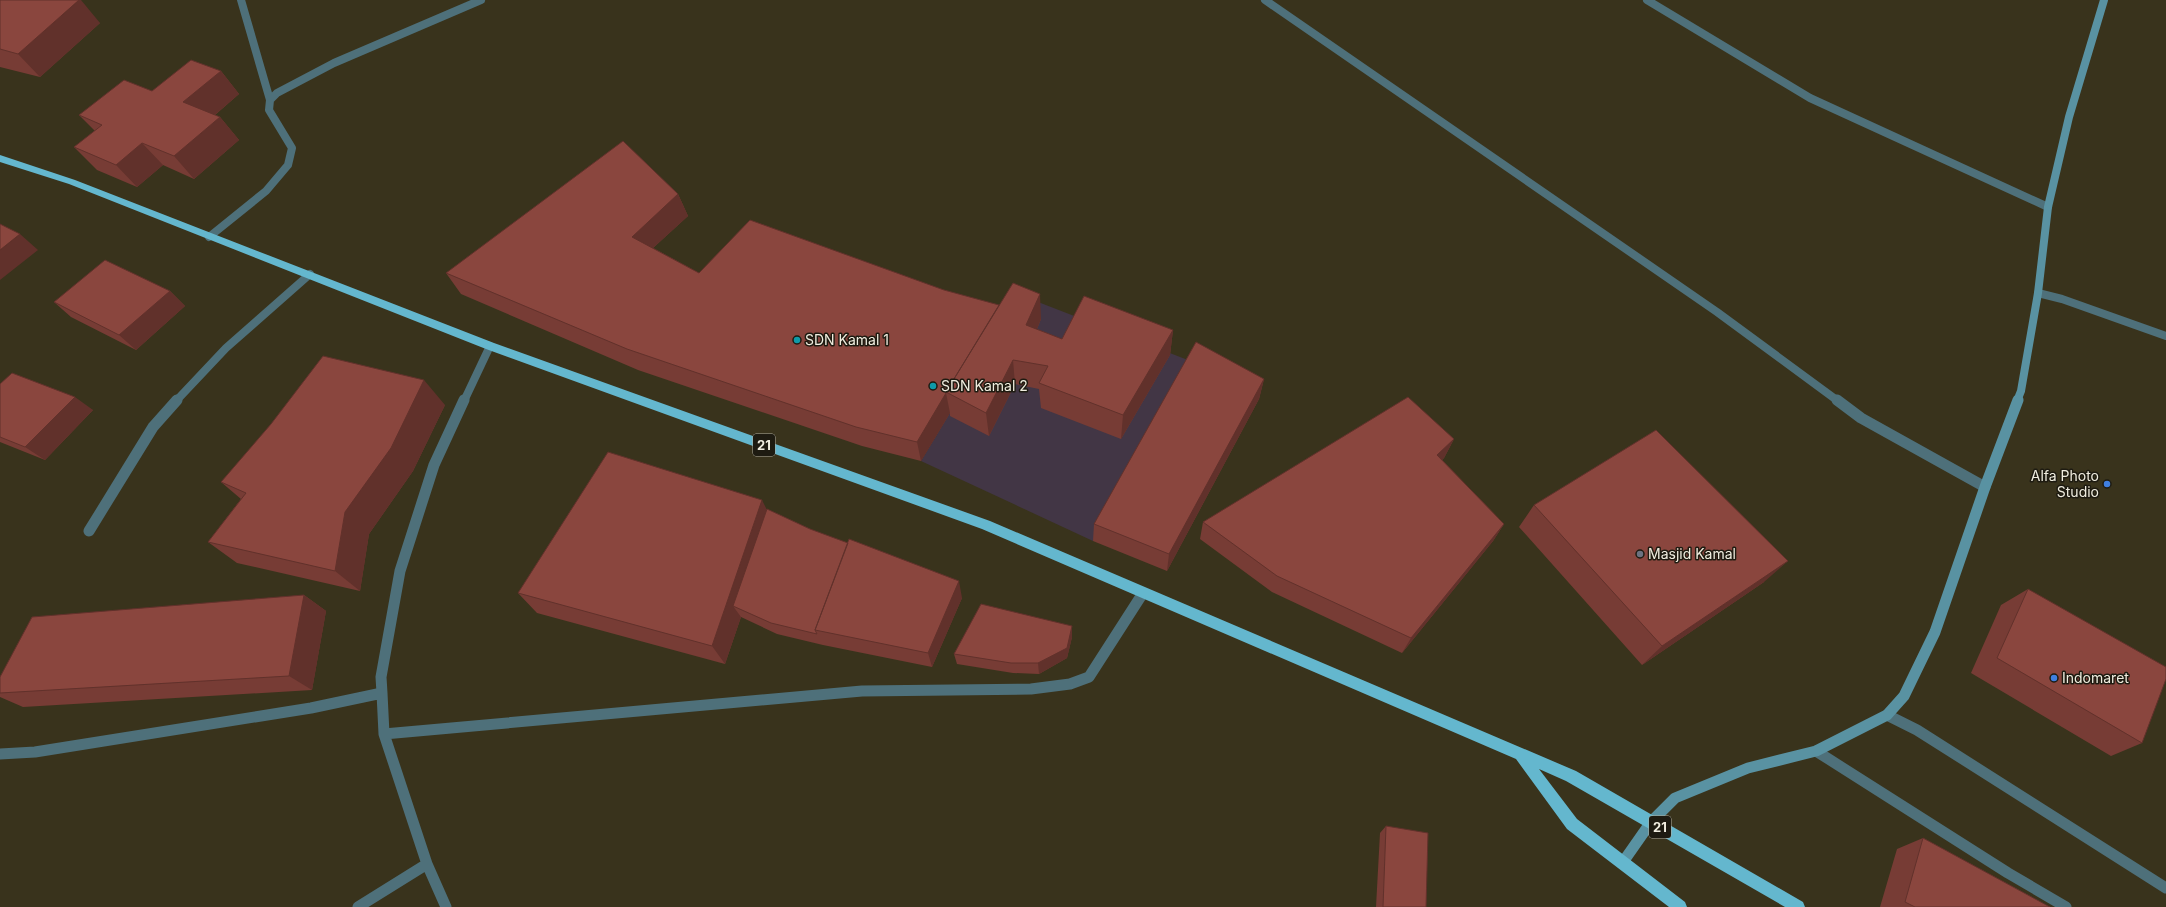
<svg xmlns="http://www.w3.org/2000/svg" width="2166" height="907" font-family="Inter,sans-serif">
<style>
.commercial{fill:#423645}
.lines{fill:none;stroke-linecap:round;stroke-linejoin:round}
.service{stroke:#4e707a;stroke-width:11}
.minor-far1{stroke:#4e707a;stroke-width:8}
.minor{stroke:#4e707a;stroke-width:11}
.secondary-far1{stroke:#5992a2;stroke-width:8}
.secondary{stroke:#5992a2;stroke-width:11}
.trunk{fill:#64b7ce;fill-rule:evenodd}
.wall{fill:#773c35}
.shaded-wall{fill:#61312b}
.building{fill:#8a463e;stroke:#61312b}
.culture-dot{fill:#0f9aa8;stroke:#1e1b11;stroke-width:1.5}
.shop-dot{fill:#3f7fe0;stroke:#1e1b11;stroke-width:1.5}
.worship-dot{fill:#6b7280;stroke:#1e1b11;stroke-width:1.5}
.labels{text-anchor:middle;stroke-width:3;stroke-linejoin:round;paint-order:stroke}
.shield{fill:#1e1b11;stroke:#b1aea1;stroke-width:1}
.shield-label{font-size:13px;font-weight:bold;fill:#f0eddf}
.poi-label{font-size:14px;fill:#f0eddf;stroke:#1e1b11;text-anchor:start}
</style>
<rect width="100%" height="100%" fill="#39331c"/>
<path class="commercial" d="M1020,295L1193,362L1093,541L921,461Z"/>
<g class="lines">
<path class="service" d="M1816,751L2008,873L2066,907"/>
<path class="minor-far1" d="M241,0L270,100
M1265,0L1717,312L1838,401
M1647,0L1810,98L2048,207
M209,237L266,191L288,165L292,148L269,110L270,100L277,93L334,63L481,0
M2038,293L2062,299L2166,336
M176,401L226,348L310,274
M464,401L490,346"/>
<path class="minor" d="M1837,400L1861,418L1985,487
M89,531L153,427L177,400
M382,693L384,734L427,864L446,907
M1887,715L1917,730L2166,888
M384,734L862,691L1031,689L1070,684L1089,677L1143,593
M0,754L35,752L311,708L382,693L381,677L400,571L434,465L464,400
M358,907L427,864"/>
<path class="secondary-far1" d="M2017,401L2021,391L2038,293L2048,207L2069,117L2104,0"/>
<path class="secondary" d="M1623,862L1651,822L1675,798L1748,768L1816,751L1887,715L1904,696L1935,632L1985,487L2018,400"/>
<path class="trunk" d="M0,155L75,180L494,343L990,521L1576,771L1803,902L1805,907H1785L1566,781L1539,769L1577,819L1685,902L1687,907H1669L1567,829L1516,759L982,529L486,349L69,184L0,162Z"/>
</g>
<path class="wall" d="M0,0L100,23L40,77L0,67Z
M221,71L239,94L215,115L220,117L239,140L194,179L163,165L137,187L97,170L74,147L95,131L79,115L152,91Z
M678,194L688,216L653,248L699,273L944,290L1041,319L1037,329L1062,339L1173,330L1170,355L1121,439L1041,408L1039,389L1015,384L989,436L950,416V413L921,461L862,446L638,370L461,294L446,273Z
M170,291L185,306L136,350L71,317L54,302Z
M1264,379L1259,399L1167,571L1093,541L1094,524Z
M0,384L93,410L45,460L0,442Z
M445,405L413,471L369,534L360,591L237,563L208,542L241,499L221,482Z
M1454,439L1444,458L1442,460L1504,524L1493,541L1402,653L1272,592L1200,539L1203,522Z
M1534,505L1764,582L1642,665L1519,527Z
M767,509L810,529L962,598L932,667L823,645L777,634L741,617L725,664L537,613L518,593Z
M2028,589L2142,743L2111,756L1971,673L2001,605Z
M304,595L326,611L312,690L23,707L0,697V677Z
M1072,637L1067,658L1039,674L1013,673L957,664L954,654Z
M1386,826L1426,907H1376L1380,833Z
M1923,838L2050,907H1880L1897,849Z"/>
<path class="shaded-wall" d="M79,0H81L100,23L40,77L18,54Z
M221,71L239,94L203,125L183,102Z
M220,117L239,140L194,179L174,156Z
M142,143L163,165L137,187L116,165Z
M678,194L688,216L642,258L632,237Z
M20,234L38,250L0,280V250Z
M170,291L185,306L136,350L119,335Z
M1040,294L1041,319L1028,351L1026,325Z
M1173,330L1170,355L1121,439L1123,415Z
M1013,360L1015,384L989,436L986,413Z
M1264,379L1259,399L1167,571L1169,554Z
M424,380L445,405L413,471L369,534L360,591L335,571L345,512Z
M946,393L950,413L921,461L917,442Z
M75,397L93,410L45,460L25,447Z
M1454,439L1444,458L1427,473L1437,455Z
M762,500L773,522L733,606L741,617L725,664L712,646Z
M1504,524L1493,541L1402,653L1411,638Z
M1788,561L1764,582L1642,665L1662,646Z
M959,581L962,598L932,667L928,653Z
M304,595L326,611L312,690L289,676Z
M1072,626V637L1067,658L1039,674L1038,663Z"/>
<path class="building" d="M0,0H79L18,54L0,49Z
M191,60L221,71L183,102L220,117L174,156L142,143L116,165L74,147L102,125L79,115L124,80L152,91Z
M623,141L678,194L632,237L699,273L750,220L944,290L999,305L946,392V393L917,442L856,427L627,349L446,273Z
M0,224L20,234L0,250Z
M105,260L170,291L119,335L54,302Z
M1013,283L1040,294L1026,325L1062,339L1084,296L1173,330L1123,415L1039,383L1048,366L1013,360L986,413L946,392Z
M1196,342L1264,379L1169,554L1094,524Z
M323,356L424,380L391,448L345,512L335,571L208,542L246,493L221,482L271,424Z
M12,373L75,397L25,447L0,437V384Z
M1408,397L1454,439L1437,455L1504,524L1411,638L1277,576L1203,522Z
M1656,430L1788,561L1662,646L1534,505Z
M608,452L762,500L712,646L518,593Z
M767,509L810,529L848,543L815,630L817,634L771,623L733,606Z
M849,539L959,581L928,653L815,630Z
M2028,589L2166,667V679L2142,743L1997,658Z
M304,595L289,676L0,693V677L32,617Z
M981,604L1072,626L1067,648L1038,663H1011L954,654Z
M1386,826L1428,833L1426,907H1383Z
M1923,838L2050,907H1915L1905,902Z"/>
<g class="culture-dot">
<circle cx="797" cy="340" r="4"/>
<circle cx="933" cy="386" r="4"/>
</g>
<g class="shop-dot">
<circle cx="2107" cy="484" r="4"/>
<circle cx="2054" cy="678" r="4"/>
</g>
<circle class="worship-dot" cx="1640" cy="554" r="4"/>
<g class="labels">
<g class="shield">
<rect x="753" y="434" width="22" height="22" rx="3"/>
<rect x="1649" y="816" width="22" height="22" rx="3"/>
</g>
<g class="shield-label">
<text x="764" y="450">21</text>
<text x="1660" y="832">21</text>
</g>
<g class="poi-label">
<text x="805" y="345">SDN Kamal 1</text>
<text x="941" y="391">SDN Kamal 2</text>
<text x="2099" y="481" text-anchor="end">Alfa Photo<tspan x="2099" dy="16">Studio</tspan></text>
<text x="1648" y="559">Masjid Kamal</text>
<text x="2062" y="683">Indomaret</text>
</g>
</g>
</svg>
